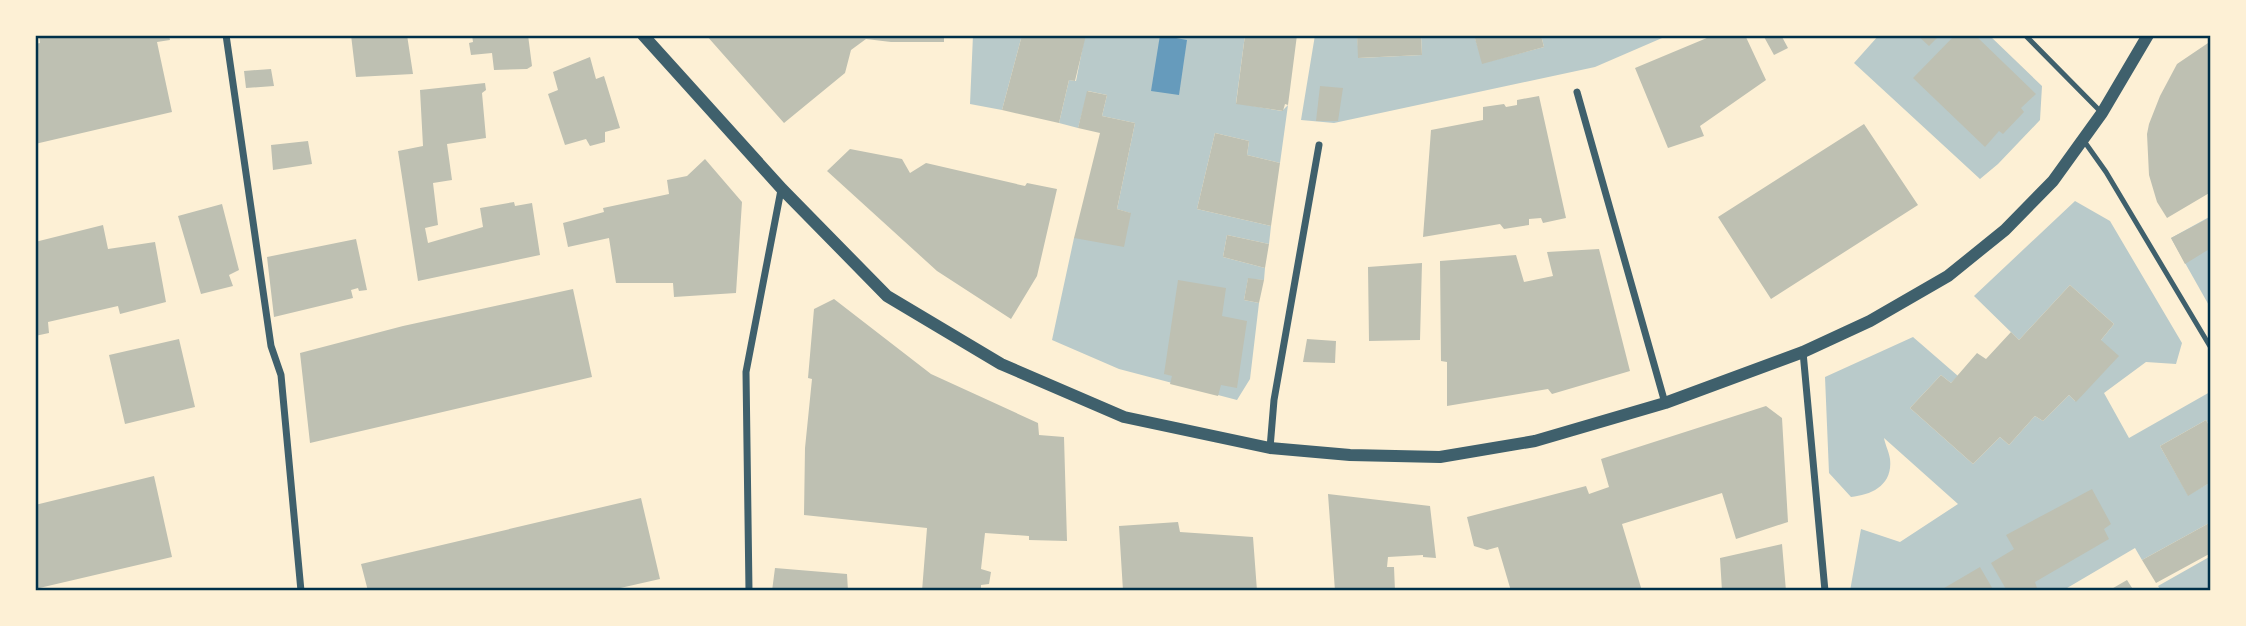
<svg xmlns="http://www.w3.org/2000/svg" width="2246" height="626" font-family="'Public Sans',sans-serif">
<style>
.green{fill:#b9caca}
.water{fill:#669bbc}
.building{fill:#bec0b2}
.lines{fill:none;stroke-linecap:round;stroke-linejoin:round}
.service{stroke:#3f606c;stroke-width:5}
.minor{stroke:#3f606c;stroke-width:7}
.tertiary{stroke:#3f606c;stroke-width:12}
.neatline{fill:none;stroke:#003049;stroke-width:2.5}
</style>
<rect width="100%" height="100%" fill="#fdf0d5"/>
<path class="green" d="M973,35H1022L1002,110L970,104Z
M1085,35H1245L1236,103L1282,111L1288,105L1280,163L1247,155L1249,141L1215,133L1197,209L1271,226L1269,244L1227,235L1223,257L1265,268L1264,280L1248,279L1244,300L1259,303L1250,379L1237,400L1119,369L1052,340L1074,238L1130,213L1117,209L1135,123L1102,116L1107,95L1088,91L1078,128L1059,123L1069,80L1076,81Z
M1315,35H1357L1359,58L1422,55L1421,35H1474L1483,63L1544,47L1541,35H1669L1595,67L1334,123L1301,120Z
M1879,35H1989L2042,86L2040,120L1998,164L1980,179L1854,63Z
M2075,201L2110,221L2182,343L2176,364L2146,362L2104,393L2129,438L2210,392L2211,394V429L2206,420L2160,446L2188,495L2211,482V522L2142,560L2135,548L2062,591H1850L1861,529L1900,542L1958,504L1884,438C1885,444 1889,452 1890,459C1893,485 1872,495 1851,497L1829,473L1825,377L1913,337L1958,376L1951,383L1941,375L1910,408L1973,464L2000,437L2009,445L2035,416L2043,421L2069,395L2075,401L2101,340L2114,324L2070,285L2019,340L1974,296Z
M2211,216V309L2171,238Z
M2211,556V591H2161L2158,586Z"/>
<path class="water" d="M1160,35L1187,40L1179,95L1151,91Z"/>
<path class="building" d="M39,35H169L170,40L157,42L172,112L35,144V44L40,43Z
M351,35H407L413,74L356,77Z
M472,35H528L532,66L527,69L494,70L492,53L471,55L469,43L473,42Z
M706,35H944V42H891L866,39L851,50L845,73L784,123Z
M1022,35H1086L1075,81L1069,80L1059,123L1002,110Z
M1245,35H1297L1288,105L1285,104L1283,111L1236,104Z
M1357,35H1421L1422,55L1358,58Z
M1474,35H1541L1544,47L1482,64Z
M1714,35H1745L1766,80L1700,126L1704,136L1668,148L1635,68Z
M1763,35H1781L1788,48L1774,55Z
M1917,35H1940L1929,46Z
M1955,35H1975L2036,94L2021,108L2024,112L2003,134L1999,131L1985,147L1913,78Z
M2211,41V192L2167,218L2157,202L2149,175L2147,134L2149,124L2160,96L2177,64Z
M590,57L596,79L604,76L620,128L605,132V142L590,146L586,139L565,145L548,94L558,90L553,72Z
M271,69L274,86L246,88L244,71Z
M485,83L486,90L482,93L486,138L447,144L452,180L433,183L438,225L425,228L428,243L483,227L480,208L514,202L515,206L532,203L540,255L418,281L398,151L423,146L420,90Z
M1320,86L1343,88L1338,121H1316Z
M1087,91L1107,95L1102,116L1135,123L1117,209L1131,213L1124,247L1074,238L1100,133L1078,128Z
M1539,96L1566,218L1543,223L1541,218L1529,219V225L1504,229L1500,224L1423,237L1431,130L1483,120V107L1504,104L1506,107L1517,105V100Z
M1864,124L1918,205L1771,299L1718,217Z
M1215,133L1249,141L1247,155L1280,163L1271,226L1197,209Z
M308,141L312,164L273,170L271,145Z
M850,149L902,159L910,173L926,163L1025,186L1027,183L1057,189L1037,276L1011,319L937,271L827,171Z
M705,159L742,202L736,293L674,297L673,283H616L609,238L568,247L563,223L604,212L603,208L669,194L667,180L687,176Z
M222,204L239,270L229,275L233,286L201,294L178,216Z
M2211,217V248L2185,264L2171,238Z
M103,225L108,249L155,242L166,302L120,314L118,306L48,322L49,333L35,336V242Z
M1227,235L1269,244L1265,268L1223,257Z
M356,239L367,290L359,291L358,288L351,290L353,298L274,317L267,257Z
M1599,249L1630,371L1552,394L1548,389L1447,406V362L1441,361L1440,261L1516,255L1524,282L1553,276L1547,252Z
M1422,263L1420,340L1369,341L1368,267Z
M1248,278L1264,280L1259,303L1244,300Z
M1178,280L1226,288L1222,316L1247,321L1237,388L1221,385L1218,396L1170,384L1172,376L1164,374Z
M2070,285L2114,324L2101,340L2119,356L2076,402L2069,395L2043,421L2035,416L2009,445L2000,437L1973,464L1910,408L1941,375L1951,383L1977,353L1986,359L2011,332L2019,340Z
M573,289L592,377L310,443L300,353L403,326Z
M834,299L931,374L1038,423L1039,435L1064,437L1067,541L1029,540V536L985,533L981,569L991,572L989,584L981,585V591H922L927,528L804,515L805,448L812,379L808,378L814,309Z
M179,339L195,407L125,424L109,355Z
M1307,339L1336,341L1335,363L1303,362Z
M1766,406L1782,418L1788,522L1736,539L1722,493L1622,524L1642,591H1511L1498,547L1487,550L1474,546L1467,517L1586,486L1589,494L1609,487L1601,459Z
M2206,420L2211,429V482L2188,496L2160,446Z
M154,476L172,557L35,589V505Z
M2092,489L2111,524L2104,529L2109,539L2035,582L2038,591H2007L1991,563L2014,549L2006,535Z
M1328,494L1430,506L1436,558L1423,557V555L1388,557L1387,567H1394L1395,591H1335Z
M641,498L660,579L607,591H368L361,564Z
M1178,522L1180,532L1253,537L1257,591H1123L1119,526Z
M2211,522V553L2156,583L2142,560Z
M1782,544L1786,591H1722L1720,558Z
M1980,567L1994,591H1939Z
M775,568L847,574L848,591H772Z
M2127,580L2134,591H2108Z"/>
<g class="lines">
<path class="service" d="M2025,35L2102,113
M2084,141L2106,172L2211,348"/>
<path class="minor" d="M226,35L271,346L281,375L301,591
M1577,92L1665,403
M1803,352L1825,591
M1270,448L1274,400L1319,145
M749,591L746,372L781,190"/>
<path class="tertiary" d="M643,35L782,189L887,296L1001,364L1124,417L1270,448L1350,455L1440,457L1535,441L1665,403L1803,352L1870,321L1948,276L2005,230L2053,181L2102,113L2148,35"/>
</g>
<rect width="2246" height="626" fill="none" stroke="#fdf0d5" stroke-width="74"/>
<rect x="37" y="37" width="2172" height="552" class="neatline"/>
</svg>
